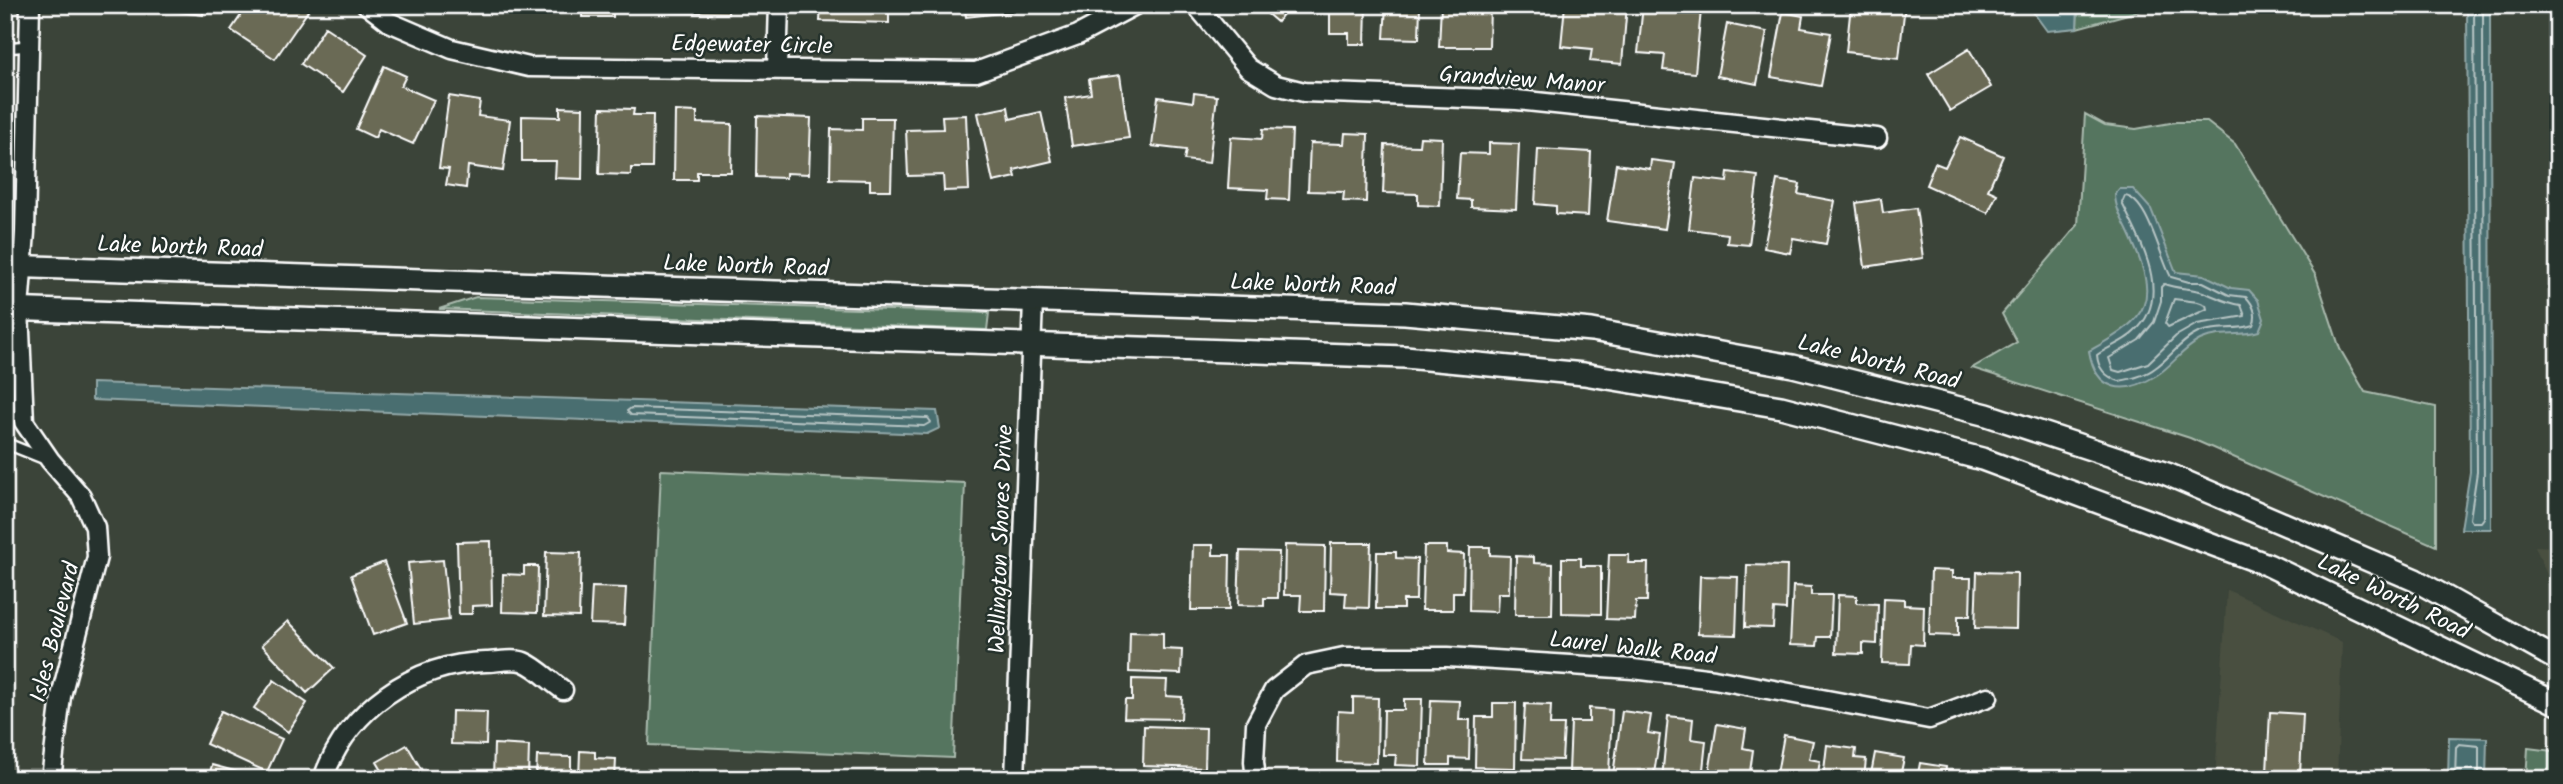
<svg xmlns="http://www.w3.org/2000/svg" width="2563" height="784" font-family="Kalam,sans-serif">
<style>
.built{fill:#494f41}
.green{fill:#54745e;stroke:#aabaae;stroke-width:2}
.water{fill:#4a6e6f;stroke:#92a8a9;stroke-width:2}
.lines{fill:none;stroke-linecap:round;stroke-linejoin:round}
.shore{stroke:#b7c5c5;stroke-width:2}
.building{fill:#6b6a55;stroke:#fff;stroke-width:2}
.service-casing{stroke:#fff;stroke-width:14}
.minor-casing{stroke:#fff;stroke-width:23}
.tertiary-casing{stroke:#fff;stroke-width:26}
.service{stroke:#26332d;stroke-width:9}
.minor{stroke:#26332d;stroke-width:18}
.tertiary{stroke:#26332d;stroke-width:21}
.labels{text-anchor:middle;stroke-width:5;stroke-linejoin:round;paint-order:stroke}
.street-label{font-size:23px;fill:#fff;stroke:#26332d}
</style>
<rect width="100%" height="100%" fill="#3b4439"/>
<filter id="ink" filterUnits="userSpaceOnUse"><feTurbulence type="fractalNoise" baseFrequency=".0143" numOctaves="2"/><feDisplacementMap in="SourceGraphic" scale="14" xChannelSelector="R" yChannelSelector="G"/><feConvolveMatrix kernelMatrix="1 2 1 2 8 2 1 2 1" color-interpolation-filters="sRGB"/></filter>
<g filter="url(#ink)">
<path class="built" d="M2535,546L2558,547V599H2557Z
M2227,590L2342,642L2337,779H2215Z"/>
<path class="green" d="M2078,5H2161L2077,28Z
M2085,114L2105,125L2136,129L2176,122H2207L2235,144L2316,276L2340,349L2365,392L2436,407V546L2190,438L1972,368L2017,342L2002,314L2078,225Z
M476,297L989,313L987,330L439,309Z
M661,470L965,483L953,758L649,745Z
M2528,748L2553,751L2558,754V779H2526Z"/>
<path class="water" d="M2028,5H2078L2077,28L2047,31Z
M2467,5H2490L2491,529H2461L2470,472Z
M2119,189H2133L2151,209L2176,272L2204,275L2231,288L2249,290L2258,300L2264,319L2259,331C2240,337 2218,331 2200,340C2182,349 2173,365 2157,375C2124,396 2096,392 2089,351C2151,317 2160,301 2129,234C2123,221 2115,208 2115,194Z
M92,383L937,411L940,428L927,434L92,400Z
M2449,737L2487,738L2486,779H2448Z"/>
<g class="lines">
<path class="shore" d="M2474,5L2477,472L2470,519L2472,522H2481L2484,518L2483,5
M2125,196C2148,199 2160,258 2171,277L2189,282H2203L2229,295L2246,297C2253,304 2258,315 2253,325C2236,331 2216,325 2198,333C2180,341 2171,357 2155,368C2145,376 2131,379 2119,381C2106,377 2098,369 2097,355C2108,347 2124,342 2134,332C2174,297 2140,241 2122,203Z
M2164,284C2177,289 2191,288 2203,292C2217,297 2226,303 2241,305L2245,316L2197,324L2176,336L2148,363L2120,372L2113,370L2109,358L2139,340L2154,322L2161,301V287Z
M2174,299L2198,302L2206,305L2207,309L2168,327L2165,323Z
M631,408L928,418L931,422L924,426L631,415L627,411Z
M2455,779L2456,747L2459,744L2479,746V779"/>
</g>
<path class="building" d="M145,5H204L203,15L145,8Z
M248,5H299L308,11L275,59L231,30Z
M613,5V17H582V6H551Z
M671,5H729L728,13L671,12Z
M821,5H889V23L820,21Z
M964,5H1018L1019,11L966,17Z
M1257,5H1290L1277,22Z
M1330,5H1366L1365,44H1349V33H1330Z
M1386,5H1420L1419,39L1384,38Z
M1441,5H1490L1489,47H1439Z
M1565,5H1627L1622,64L1590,61L1592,49L1561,46Z
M1643,5L1701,10L1695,73L1663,70L1665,55L1638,53Z
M1851,5H1905L1899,58L1846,52Z
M1783,12L1803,16L1801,28L1831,33L1821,86L1771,77Z
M1727,24L1767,32L1757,84L1717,76Z
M325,27L367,55L343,92L301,64Z
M1969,49L1991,87L1950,111L1928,74Z
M384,66L406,76L401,86L434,100L413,144L379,129L375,138L356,129Z
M1120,75L1129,138L1072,146L1065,98L1091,94L1089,79Z
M1194,93L1217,96L1209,163L1184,160L1186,150L1152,146L1158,97L1193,102Z
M449,96L480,101L478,116L510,120L503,171L468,166L466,188L446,185L449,169L439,168Z
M560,107L583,108L582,179L555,178L556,161H522V116L560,117Z
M1008,107L1010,119L1041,112L1052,161L1014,170L1016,177L993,182L978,113Z
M601,108L634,109L633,115H653L652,168H631V175L599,174Z
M675,111L697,112V123L732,124L731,172H697V180H674Z
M966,115L969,190L944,191L943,175L908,176L906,130L943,129L942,116Z
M757,116L811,118L809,174L786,173V178L756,177Z
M862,118H893L891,190H870V180L830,179L831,129L862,130Z
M1263,129L1292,130L1289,200L1267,199L1268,190L1228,188L1231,137L1262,139Z
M1345,133L1368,134L1366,202L1343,201L1344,192L1308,191L1310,143L1344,144Z
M1420,137L1442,138L1440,206L1418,205V194L1383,193L1385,145L1419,146Z
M1960,137L2003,156L1988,190L1997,194L1988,213L1926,185L1935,163L1945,167Z
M1489,143L1519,144L1516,209L1471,207V200L1457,199L1460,153L1489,154Z
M1538,149L1591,152L1588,216L1556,214V206L1535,204Z
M1651,160L1675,163L1665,229L1607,221L1616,164L1650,169Z
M1728,172L1758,176L1749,245L1727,243L1728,234L1689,229L1695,178L1727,182Z
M1777,180L1800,184L1798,194L1835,201L1826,244L1793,238L1790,253L1764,248Z
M1881,199L1883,213L1916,208L1923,258L1865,267L1856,203Z
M491,541L492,605L472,606V614H459L457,542Z
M1331,543H1371L1369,608L1345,607L1346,593L1330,592Z
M1193,545H1213V555H1230L1229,610H1191Z
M1285,545L1325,546L1324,611H1300L1301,595H1284Z
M1424,546H1447V553L1464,554L1463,592H1453V610H1422Z
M1470,547H1490V555L1510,556L1509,593H1498L1497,612L1469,611Z
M1240,551L1279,552L1278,598H1264V606L1238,605Z
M546,552L581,553L579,617L544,616Z
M1377,552H1396V558L1417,559L1416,600H1403V609H1376Z
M1609,555H1629L1628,563H1648L1647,601H1636L1635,620L1606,619Z
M1516,556L1534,557V563L1553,564L1552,615H1515Z
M1562,558H1581V566H1601V614L1562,613Z
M443,560L449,620L414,624L408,563Z
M384,562L407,623L373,635L351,575Z
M1747,565L1787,566L1786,610L1774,609L1773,628L1745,627Z
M524,566H538L537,613L502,612L503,574L524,575Z
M1931,570L1952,571V578H1971L1970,616H1958V636L1929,635Z
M1977,572L2017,573L2016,629L1975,628Z
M1700,576L1738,577L1736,635L1698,634Z
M1793,586L1811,587V595H1832L1830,637H1818L1817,646L1790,645Z
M592,587L626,588L624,625L590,624Z
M1838,595L1857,596V603L1878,604L1877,644L1863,643V654L1836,653Z
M1884,598L1904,599V605L1924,606L1923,645L1911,644L1910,664L1882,663Z
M288,621L334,668L307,693L262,645Z
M1130,632L1163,633V649L1182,650L1181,674L1129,672Z
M1132,679L1167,680L1166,696L1182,697L1181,719L1124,718L1125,700H1132Z
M274,680L307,703L288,732L254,708Z
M1353,697L1378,698L1377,763L1337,762L1338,711L1353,712Z
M1404,699H1422L1420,766L1395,765L1396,755H1383L1384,710H1404Z
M1431,700L1460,701L1459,720H1470L1469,759L1450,758V765H1428Z
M1493,703H1516L1515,768L1475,767L1476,717H1493Z
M1525,704L1551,705L1550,725H1564L1562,760L1522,759Z
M1589,708L1612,710L1609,774L1569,772L1571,722H1589Z
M221,711L282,739L267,772L206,744Z
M452,711L487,712L486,745L451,744Z
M1622,711L1651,715L1648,733L1660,735L1654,774L1638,771L1637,778L1613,775Z
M2270,712L2303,714L2300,774L2267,773Z
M1668,716L1693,719L1691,739L1706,741L1702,779L1680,777V779H1662Z
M1717,724L1746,729L1743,748L1753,750L1749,779H1708Z
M1144,726L1206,728L1205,768L1143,766Z
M1784,735L1813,741L1809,759L1820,761L1817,779H1776Z
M494,744L529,746L528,779H493Z
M407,745L427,779H387L377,762Z
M1827,745L1856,749L1855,758L1866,759L1864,779H1823Z
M580,751L595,752V758L616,759L615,779H579Z
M1875,753L1904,758L1900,777L1910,779H1870Z
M537,756L571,757V779H536Z
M1920,763L1946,767L1945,775L1957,779H1917Z
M212,765L264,779H208Z
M1965,771L1992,776L1991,779H1964Z
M1147,772L1207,773V779H1147Z"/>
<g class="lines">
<g class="service-casing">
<path id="service" d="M5,48L29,46
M5,443L45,459"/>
</g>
<g class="minor-casing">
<path id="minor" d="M30,5L25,232L19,309L24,422L50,460L81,496L95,527L97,557L61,696L51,779
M367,5L389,22L452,49L529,67L976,72L1078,35L1135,5
M1196,5L1248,68L1276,85L1304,92L1517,100L1877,138
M777,69L779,5
M323,779C347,710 414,663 486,662C497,662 514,658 524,662C537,667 551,682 563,690
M1015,779L1033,301
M1256,779L1254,762L1256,724L1274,690L1306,665L1344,657H1448L1633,669L1714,679L1929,719L1988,697"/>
</g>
<g class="tertiary-casing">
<path id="tertiary" d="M5,266L1405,313L1592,330L1793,366L1987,415L2167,474L2415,580L2558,660
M5,309L1405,357L1584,374L1781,407L1982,459L2268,565L2558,704"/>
</g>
<use href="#service" class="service"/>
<use href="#minor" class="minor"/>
<use href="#tertiary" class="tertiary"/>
</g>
</g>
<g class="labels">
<g class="street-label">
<text transform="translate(752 44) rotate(1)" y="8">Edgewater Circle</text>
<text transform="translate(1522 79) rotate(4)" y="8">Grandview Manor</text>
<text transform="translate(180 246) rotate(2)" y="8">Lake Worth Road</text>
<text transform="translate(746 265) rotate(2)" y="8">Lake Worth Road</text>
<text transform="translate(1313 284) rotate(2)" y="8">Lake Worth Road</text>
<text transform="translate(1879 361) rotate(14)" y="8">Lake Worth Road</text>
<text transform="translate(1000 539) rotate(-88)" y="8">Wellington Shores Drive</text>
<text transform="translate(2394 596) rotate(26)" y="8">Lake Worth Road</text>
<text transform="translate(54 632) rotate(-76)" y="8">Isles Boulevard</text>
<text transform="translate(1633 647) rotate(6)" y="8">Laurel Walk Road</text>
</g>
</g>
<rect width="2563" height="784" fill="none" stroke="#26332d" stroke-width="28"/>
<rect x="14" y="14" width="2535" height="756" fill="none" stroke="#fff" stroke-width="2.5" filter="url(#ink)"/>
</svg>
